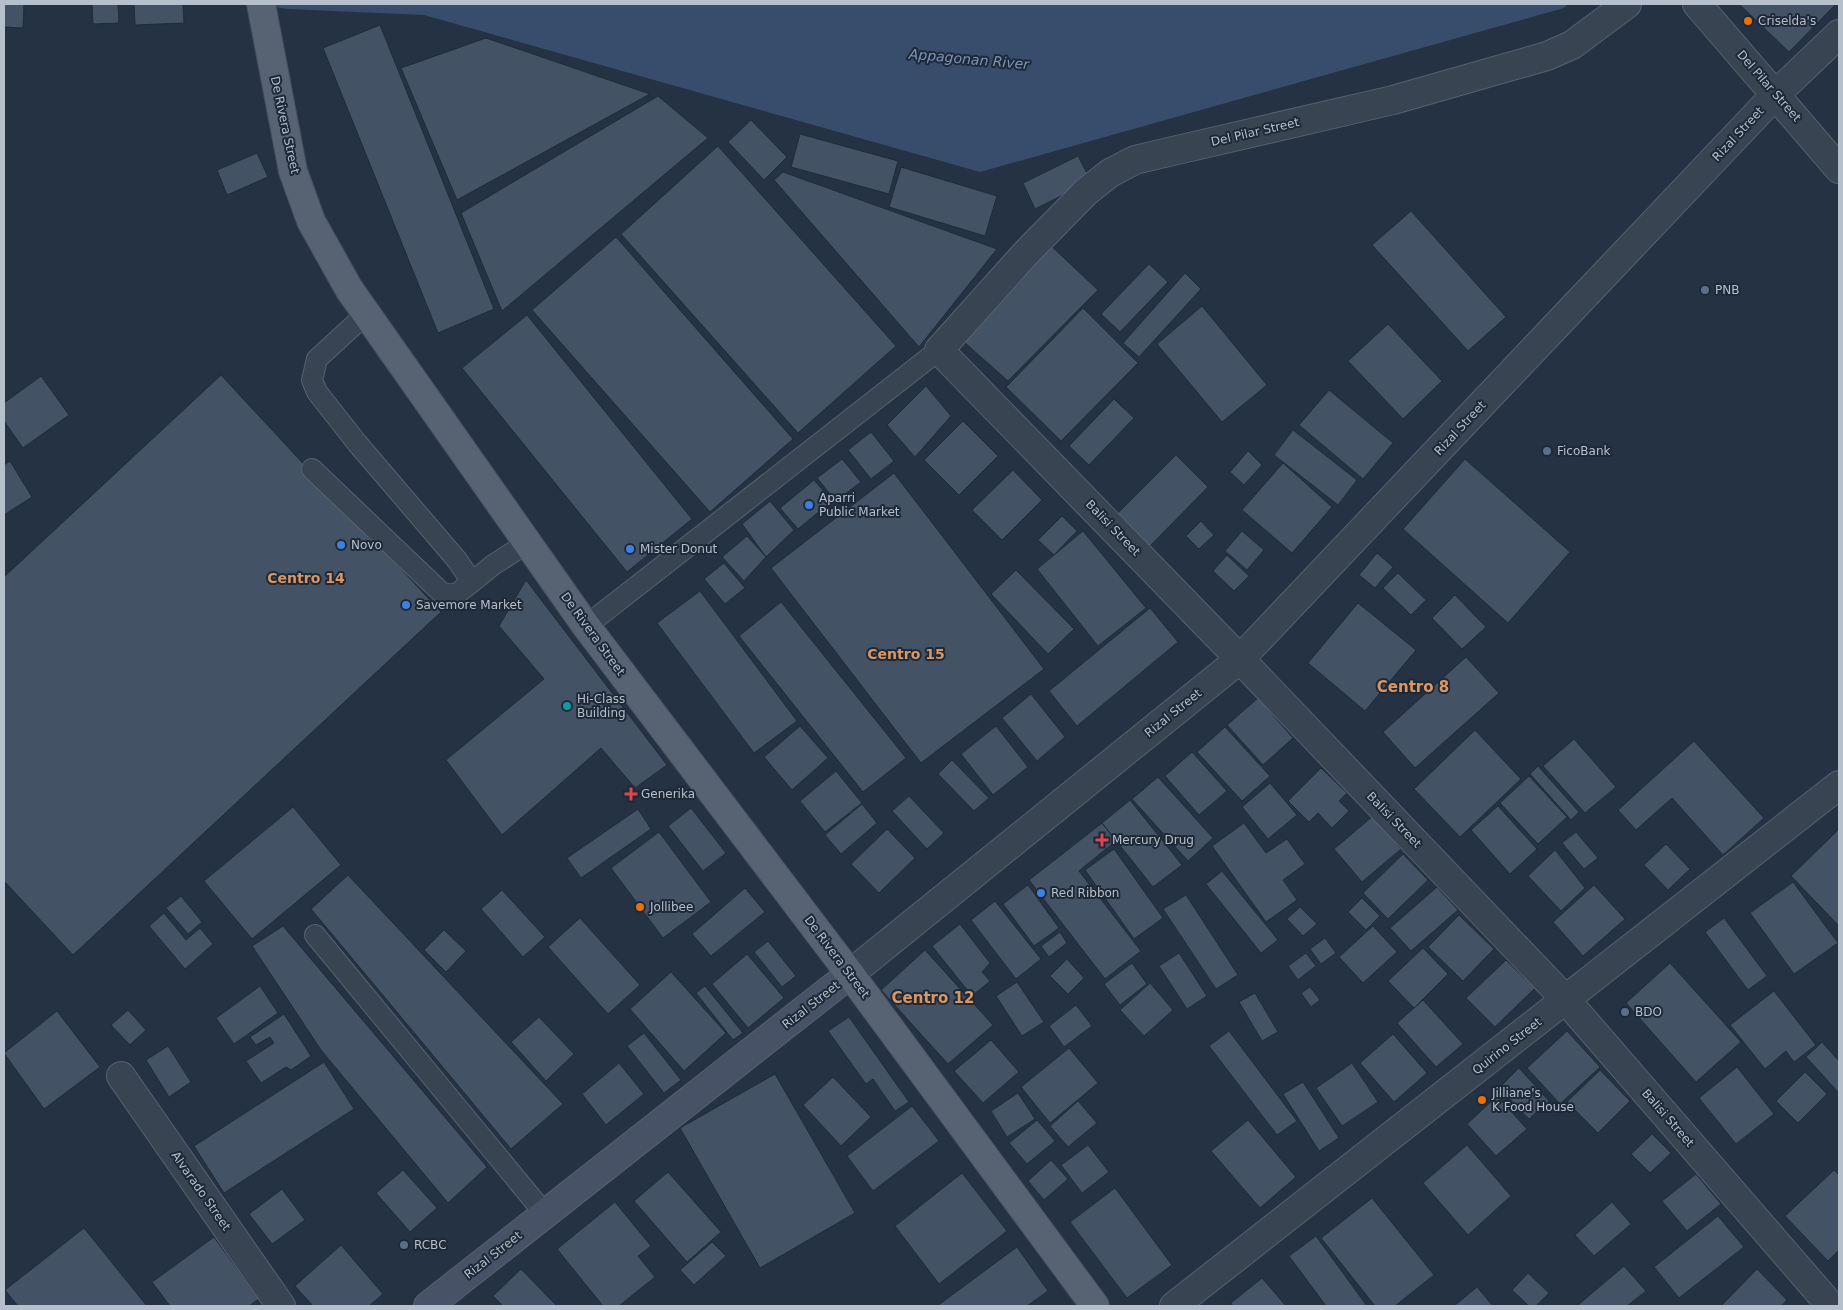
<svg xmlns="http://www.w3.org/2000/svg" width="1843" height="1310" font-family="'DejaVu Sans',sans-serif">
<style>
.water{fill:#374d6b}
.building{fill:#435265;stroke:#202b3a}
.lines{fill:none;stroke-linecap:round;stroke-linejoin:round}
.service-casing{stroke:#576270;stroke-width:22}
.minor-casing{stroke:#576270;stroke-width:30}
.tertiary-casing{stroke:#576270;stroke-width:30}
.secondary-casing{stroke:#576270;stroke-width:30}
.primary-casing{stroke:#434d5c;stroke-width:30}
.service{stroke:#394452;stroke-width:20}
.minor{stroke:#394452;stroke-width:28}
.tertiary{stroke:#394452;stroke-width:28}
.secondary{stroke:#475266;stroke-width:28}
.primary{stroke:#576372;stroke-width:28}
.food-dot{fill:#e8710a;stroke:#1e2938;stroke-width:2}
.service-dot{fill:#5c6f8a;stroke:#1e2938;stroke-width:2}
.shop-dot{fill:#3f7fe0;stroke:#1e2938;stroke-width:2}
.culture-dot{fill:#0f9aa8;stroke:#1e2938;stroke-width:2}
.health-dot{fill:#e0444e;stroke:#1e2938;stroke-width:2}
.labels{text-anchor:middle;stroke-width:4;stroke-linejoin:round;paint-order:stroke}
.poi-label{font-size:12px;fill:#b6bfcc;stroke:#1e2938;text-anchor:start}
.street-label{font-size:12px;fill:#b6bfcc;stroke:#1e2938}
.water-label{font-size:14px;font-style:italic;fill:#7c95b5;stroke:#1e2938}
.neighbourhood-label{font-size:14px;font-weight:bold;fill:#dc9661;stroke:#1e2938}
.quarter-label{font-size:15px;font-weight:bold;fill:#dc9661;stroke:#1e2938}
</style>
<rect width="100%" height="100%" fill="#243243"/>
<path class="water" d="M256,4H1568L1564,8L980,172L424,15L288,9Z"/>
<path class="building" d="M4,4H24L23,28L4,27Z
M92,4H118L119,23L93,24Z
M134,4H183L184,23L135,25Z
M1739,4H1836L1789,52Z
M380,25L494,309L438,333L323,48Z
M486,38L650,94L457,200L401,68Z
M658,96L708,138L502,311L461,213Z
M751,120L787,157L764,180L728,142Z
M800,134L898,161L889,194L791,167Z
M718,146L896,346L798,433L621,234Z
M257,153L268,177L227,195L217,170Z
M1078,156L1091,181L1035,209L1023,183Z
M901,167L997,196L985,236L889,207Z
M783,172L997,249L919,347L774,180Z
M1411,211L1506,317L1468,351L1372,245Z
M616,237L793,439L710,512L532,310Z
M1047,242L1098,290L1008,381L964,342Z
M1149,264L1168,282L1120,332L1101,314Z
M1185,273L1201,289L1139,357L1123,343Z
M1202,306L1267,385L1222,422L1157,344Z
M1083,308L1138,363L1061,441L1006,387Z
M527,315L692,519L627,572L462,368Z
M1388,324L1442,381L1403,419L1348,361Z
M221,375L441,612L73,955L4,881V577Z
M41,376L69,415L23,448L4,421V403Z
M926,386L951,416L915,457L887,425Z
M1329,390L1393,443L1363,479L1299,425Z
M1114,399L1134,418L1089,465L1069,446Z
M963,421L998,456L959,495L924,460Z
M1293,430L1357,480L1338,505L1274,455Z
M871,432L894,461L871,479L848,450Z
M1248,451L1262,465L1244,485L1230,472Z
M1176,455L1208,487L1148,548L1115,516Z
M842,459L861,482L836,501L817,478Z
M1465,459L1570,552L1508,623L1403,529Z
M10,461L32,497L4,515V465Z
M1283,463L1332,507L1292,553L1242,510Z
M1013,470L1042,500L1002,540L972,510Z
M894,473L1044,669L921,763L771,568Z
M814,480L832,501L798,529L780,508Z
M770,501L794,530L766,557L742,524Z
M1062,516L1077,531L1054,555L1038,540Z
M1201,521L1214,535L1199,549L1186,536Z
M1083,531L1146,608L1098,646L1037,569Z
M1242,531L1264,550L1247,570L1225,551Z
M747,536L766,557L744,581L722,557Z
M1377,553L1393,567L1375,588L1359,575Z
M1227,555L1249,576L1234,591L1213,571Z
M724,563L745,588L725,604L704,579Z
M1016,570L1074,629L1048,654L991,594Z
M1398,573L1426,600L1411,615L1383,588Z
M526,580L667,765L635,788L601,748L502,835L446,760L544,679L499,626Z
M700,591L797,721L754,753L657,623Z
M1455,595L1486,627L1462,649L1432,618Z
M781,602L906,758L863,792L739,636Z
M1358,603L1416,650L1365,711L1308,663Z
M1150,608L1178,642L1077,726L1049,691Z
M1466,657L1499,693L1415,768L1383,732Z
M1031,694L1065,737L1037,761L1002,718Z
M1258,698L1293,738L1263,765L1227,725Z
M800,726L828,758L792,790L764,757Z
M996,726L1028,767L993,795L961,754Z
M1225,727L1270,776L1242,801L1197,752Z
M1475,730L1521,779L1460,837L1414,789Z
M1574,739L1616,787L1585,813L1543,766Z
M1694,741L1764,818L1723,855L1672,798L1636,830L1618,810Z
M1192,752L1227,791L1199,815L1165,776Z
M952,760L989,798L974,811L938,774Z
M1538,766L1579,812L1571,820L1530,774Z
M1321,768L1347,793L1339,801L1349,811L1332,828L1318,813L1309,822L1288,801Z
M836,771L862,803L825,832L800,801Z
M1529,776L1567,817L1538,844L1500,803Z
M1158,777L1213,838L1188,861L1132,799Z
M1270,783L1297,815L1268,839L1242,807Z
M909,796L944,833L927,849L892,811Z
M1130,800L1182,865L1153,887L1102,823Z
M862,804L877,823L841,854L825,835Z
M1498,806L1537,849L1510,874L1471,830Z
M293,807L341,865L252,939L204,881Z
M691,808L726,853L703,871L668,826Z
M638,809L651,829L581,878L567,858Z
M1373,816L1401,849L1362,882L1334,849Z
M1102,823L1116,841L1079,871L1141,951L1105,979L1029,880Z
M1244,823L1266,853L1287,839L1305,864L1283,880L1297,900L1266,922L1212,846Z
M887,829L915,858L879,893L851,864Z
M1839,829V926L1791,876Z
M659,832L711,902L663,938L611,868Z
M1576,832L1598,858L1584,869L1562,843Z
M1666,844L1690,869L1668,890L1644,865Z
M1114,849L1163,918L1134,939L1085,870Z
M1555,850L1585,888L1561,911L1528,876Z
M1403,854L1428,880L1388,919L1363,893Z
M1222,871L1278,940L1261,953L1206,884Z
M348,875L563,1104L511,1149L311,909Z
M1793,882L1838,943L1794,974L1750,913Z
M1028,885L1059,928L1034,946L1003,904Z
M1594,885L1625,919L1583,956L1553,922Z
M1437,887L1458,910L1411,951L1390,928Z
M745,888L765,912L711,956L692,934Z
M502,890L545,937L523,957L481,909Z
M1186,895L1238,975L1216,989L1163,909Z
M181,896L202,922L188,934L166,908Z
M1362,898L1380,916L1366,930L1348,912Z
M995,901L1041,959L1016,979L971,920Z
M1300,907L1317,924L1303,936L1287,919Z
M164,913L186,940L200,928L213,944L185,969L149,926Z
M1459,915L1494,949L1463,981L1428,947Z
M580,918L640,985L608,1014L548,947Z
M1724,918L1767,976L1748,990L1705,932Z
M960,924L990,963L982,972L990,981L972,996L932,946Z
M283,926L487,1167L448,1203L321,1050L252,946Z
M1373,926L1397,952L1363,983L1339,957Z
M444,930L466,951L446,972L424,950Z
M1060,932L1067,943L1049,957L1041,946Z
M1325,938L1336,953L1321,964L1310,949Z
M768,941L796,976L782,987L754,952Z
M1423,948L1448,974L1414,1008L1388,981Z
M925,950L993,1025L948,1064L881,990Z
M1179,953L1207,996L1187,1009L1159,966Z
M1306,953L1316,966L1298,980L1288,966Z
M747,954L784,998L748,1028L712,984Z
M1067,959L1084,978L1068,994L1050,976Z
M1506,960L1535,988L1495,1027L1466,998Z
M1132,963L1147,984L1120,1005L1104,984Z
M1670,963L1741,1042L1696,1082L1626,1003Z
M671,972L726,1033L684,1071L630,1009Z
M1017,982L1044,1022L1022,1036L996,996Z
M1150,983L1173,1010L1144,1036L1120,1010Z
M260,986L278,1013L234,1044L216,1018Z
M705,986L743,1033L733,1040L696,993Z
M1310,987L1320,1000L1311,1007L1301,993Z
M1774,991L1816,1045L1794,1062L1786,1051L1765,1069L1730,1025Z
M1255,993L1278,1032L1262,1041L1239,1002Z
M1423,1000L1463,1044L1436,1067L1397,1023Z
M1076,1005L1092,1026L1064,1047L1049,1026Z
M128,1010L146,1030L130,1045L111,1025Z
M57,1011L100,1067L44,1109L4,1053Z
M284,1014L311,1056L291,1070L286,1067L261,1083L246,1061L274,1043L270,1037L256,1045L250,1037Z
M539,1017L574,1054L546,1081L511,1042Z
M849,1017L909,1102L895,1111L873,1079L866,1084L828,1031Z
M1229,1031L1297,1121L1277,1135L1209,1046Z
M1567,1031L1600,1067L1560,1104L1527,1068Z
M644,1033L681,1080L664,1093L627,1046Z
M1393,1034L1427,1073L1394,1102L1360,1063Z
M991,1040L1019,1072L983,1103L954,1071Z
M1822,1042L1839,1061V1093L1806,1057Z
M168,1046L191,1082L169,1097L146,1060Z
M1069,1048L1098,1083L1050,1123L1021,1087Z
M324,1062L354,1109L224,1193L194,1146Z
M619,1063L644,1094L606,1125L582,1094Z
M1352,1063L1378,1102L1342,1126L1316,1088Z
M1737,1067L1774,1114L1736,1144L1699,1098Z
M1519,1068L1549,1101L1529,1119L1499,1088Z
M1600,1070L1630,1101L1598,1133L1567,1102Z
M1805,1072L1827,1094L1798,1123L1776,1101Z
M775,1074L855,1213L760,1268L680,1128Z
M833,1077L871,1117L841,1146L803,1105Z
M1303,1082L1339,1138L1319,1151L1283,1094Z
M1018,1093L1035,1119L1007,1137L991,1111Z
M1497,1096L1527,1129L1496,1156L1467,1124Z
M1078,1101L1097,1123L1068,1147L1050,1126Z
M912,1106L939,1141L873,1191L847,1156Z
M1037,1120L1055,1141L1027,1164L1009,1143Z
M1248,1120L1296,1177L1260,1208L1211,1151Z
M1652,1134L1671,1153L1650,1173L1631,1154Z
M1088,1145L1109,1172L1082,1193L1061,1165Z
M1467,1145L1511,1196L1468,1235L1423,1183Z
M1051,1160L1068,1179L1044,1200L1028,1181Z
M403,1170L437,1208L410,1232L376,1193Z
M1834,1170L1839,1175V1250L1828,1261L1785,1216Z
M668,1172L721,1232L687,1262L634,1201Z
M962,1173L1007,1231L939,1284L895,1226Z
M1696,1174L1721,1204L1687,1231L1662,1201Z
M1115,1188L1172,1265L1127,1298L1070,1222Z
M282,1189L305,1220L272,1244L249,1214Z
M1372,1198L1434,1275L1395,1306H1375L1321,1238Z
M615,1202L651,1246L638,1256L655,1277L619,1306H603L557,1249Z
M1612,1202L1631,1224L1594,1256L1575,1235Z
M1718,1216L1744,1247L1679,1298L1654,1267Z
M84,1228L147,1306H18L5,1290Z
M1316,1236L1367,1306H1326L1289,1256Z
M214,1237L259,1299L249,1306H170L152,1282Z
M712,1242L726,1256L694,1285L680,1270Z
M341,1245L383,1294L369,1306H313L295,1286Z
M1017,1247L1048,1291L1027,1306H937Z
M1624,1266L1646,1291L1627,1306H1579L1578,1305Z
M521,1269L557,1306H503L493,1296Z
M1757,1269L1787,1300L1781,1306H1721Z
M1528,1273L1549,1293L1536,1306H1529L1512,1290Z
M1262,1278L1286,1306H1233L1231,1303Z
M1477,1287L1493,1306H1454Z"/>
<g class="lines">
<g class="service-casing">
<path id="service" d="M366,314L317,359L312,380L317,392L357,443L457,560L472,582L493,565L527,543
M312,469L442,593L455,595L472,582
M586,626L939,350
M315,935L545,1214"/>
</g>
<g class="minor-casing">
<path id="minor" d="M1627,4L1572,45L1547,56L1393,100L1160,154L1135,160L1110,173L1086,192L1026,253L939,350L1240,659L1566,1000L1831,1306
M1697,4L1839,169
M121,1076L281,1306
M1174,1306L1839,785"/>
</g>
<g class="tertiary-casing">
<path id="tertiary" d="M850,974L1240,659L1776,94L1839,34"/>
</g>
<g class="secondary-casing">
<path id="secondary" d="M428,1306L850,974"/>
</g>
<g class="primary-casing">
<path id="primary" d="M261,4L293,171L311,221L349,289L586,626L850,974L1095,1306"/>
</g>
<use href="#service" class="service"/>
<use href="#minor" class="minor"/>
<use href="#tertiary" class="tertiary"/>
<use href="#secondary" class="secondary"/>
<use href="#primary" class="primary"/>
</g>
<g class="food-dot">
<circle cx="1748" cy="21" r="5"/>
<circle cx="640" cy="907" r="5"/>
<circle cx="1482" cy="1100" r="5"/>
</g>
<g class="service-dot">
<circle cx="1705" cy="290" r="5"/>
<circle cx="1547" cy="451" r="5"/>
<circle cx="1625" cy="1012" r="5"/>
<circle cx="404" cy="1245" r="5"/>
</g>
<g class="shop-dot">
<circle cx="809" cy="505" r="5"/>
<circle cx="341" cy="545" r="5"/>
<circle cx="630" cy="549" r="5"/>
<circle cx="406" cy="605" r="5"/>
<circle cx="1041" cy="893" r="5"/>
</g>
<circle class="culture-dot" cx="567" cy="706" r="5"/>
<g class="health-dot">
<path d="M628.5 786.5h5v5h5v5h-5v5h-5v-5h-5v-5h5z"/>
<path d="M1099.5 832.5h5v5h5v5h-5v5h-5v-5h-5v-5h5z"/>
</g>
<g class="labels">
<g class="poi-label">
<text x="1758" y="25">Criselda's</text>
<text x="1715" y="294">PNB</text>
<text x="1557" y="455">FicoBank</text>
<text x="819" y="502">Aparri<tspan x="819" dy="14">Public Market</tspan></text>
<text x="351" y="549">Novo</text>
<text x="640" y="553">Mister Donut</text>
<text x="416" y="609">Savemore Market</text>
<text x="577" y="703">Hi-Class<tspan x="577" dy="14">Building</tspan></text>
<text x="641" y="798">Generika</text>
<text x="1112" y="844">Mercury Drug</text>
<text x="1051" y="897">Red Ribbon</text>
<text x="650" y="911">Jollibee</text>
<text x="1635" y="1016">BDO</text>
<text x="1492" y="1097">Jilliane's<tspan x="1492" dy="14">K Food House</tspan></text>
<text x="414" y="1249">RCBC</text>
</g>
<g class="street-label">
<text transform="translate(1769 86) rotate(49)" y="4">Del Pilar Street</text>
<text transform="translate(285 125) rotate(78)" y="4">De Rivera Street</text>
<text transform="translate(1255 132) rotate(-13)" y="4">Del Pilar Street</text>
<text transform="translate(1738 134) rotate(-47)" y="4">Rizal Street</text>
<text transform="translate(1460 428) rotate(-47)" y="4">Rizal Street</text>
<text transform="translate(1113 528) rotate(46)" y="4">Balisi Street</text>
<text transform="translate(593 634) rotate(54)" y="4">De Rivera Street</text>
<text transform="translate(1173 713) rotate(-39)" y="4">Rizal Street</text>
<text transform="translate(1394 820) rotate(46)" y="4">Balisi Street</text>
<text transform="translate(837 957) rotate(53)" y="4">De Rivera Street</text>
<text transform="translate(811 1005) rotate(-38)" y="4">Rizal Street</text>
<text transform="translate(1507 1046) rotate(-38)" y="4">Quirino Street</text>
<text transform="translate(1668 1118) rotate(49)" y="4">Balisi Street</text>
<text transform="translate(201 1191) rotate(55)" y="4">Alvarado Street</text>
<text transform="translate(493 1255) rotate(-38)" y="4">Rizal Street</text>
</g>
<g class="water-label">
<text transform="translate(969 59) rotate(5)" y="5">Appagonan River</text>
</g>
<g class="neighbourhood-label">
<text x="306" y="583">Centro 14</text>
<text x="906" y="659">Centro 15</text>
</g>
<g class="quarter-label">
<text x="1413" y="692">Centro 8</text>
<text x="933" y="1003">Centro 12</text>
</g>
</g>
<rect width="1843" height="1310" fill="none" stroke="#b6bfcc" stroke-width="10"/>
</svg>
